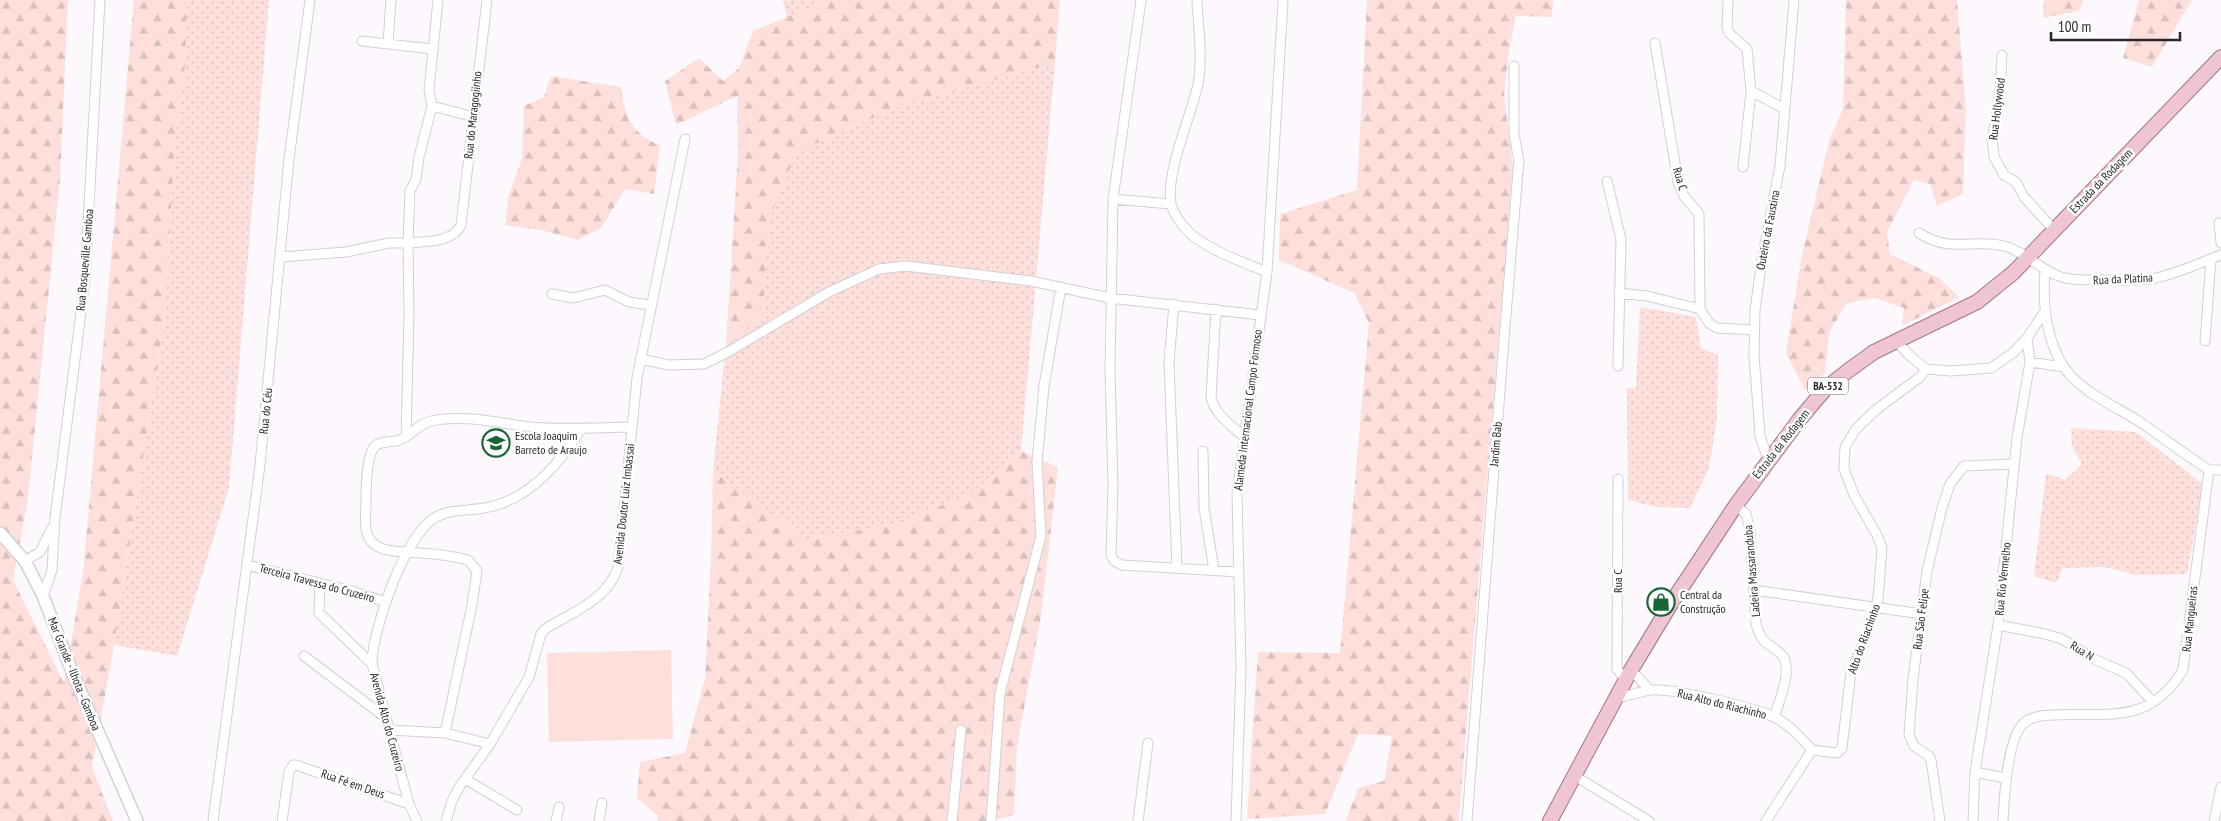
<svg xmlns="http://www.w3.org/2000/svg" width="2221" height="821" font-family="'PT Sans Narrow',sans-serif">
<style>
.grass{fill:url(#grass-dots)}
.forest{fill:url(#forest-firs)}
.pitch{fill:#fde0db}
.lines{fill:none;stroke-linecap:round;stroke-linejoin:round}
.minor-casing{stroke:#d4cfd5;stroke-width:11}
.tertiary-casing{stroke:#d4cfd5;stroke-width:14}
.primary-casing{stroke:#a37487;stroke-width:16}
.minor{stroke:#fff;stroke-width:9}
.tertiary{stroke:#fff;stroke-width:11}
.primary{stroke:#efc5d6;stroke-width:14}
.labels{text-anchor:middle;stroke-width:5;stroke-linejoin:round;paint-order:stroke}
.shield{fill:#fff;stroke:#686869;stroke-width:1}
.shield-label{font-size:11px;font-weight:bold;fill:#282729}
.street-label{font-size:12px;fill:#282729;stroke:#fff}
.poi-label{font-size:12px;fill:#282729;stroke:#fff;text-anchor:start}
</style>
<defs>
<pattern id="grass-dots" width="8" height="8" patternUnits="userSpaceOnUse" patternTransform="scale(1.25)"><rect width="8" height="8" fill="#fde0db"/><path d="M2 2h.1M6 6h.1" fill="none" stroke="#d9c0bc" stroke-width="1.8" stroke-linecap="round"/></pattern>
<pattern id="forest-firs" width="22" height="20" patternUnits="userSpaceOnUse" patternTransform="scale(1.25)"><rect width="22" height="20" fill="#fde0db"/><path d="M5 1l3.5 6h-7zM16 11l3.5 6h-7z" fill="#d9c0bc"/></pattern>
</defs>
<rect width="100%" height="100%" fill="#fdf8fe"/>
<path class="grass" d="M187,0H269L229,488L177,656L114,645L165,316L174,153L185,65Z
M783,0H828L787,18Z
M1055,63L1021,451L971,494L889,525L808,539L713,471L726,344L738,339L763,314L770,217L797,152L900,106Z
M1640,307L1696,317L1701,348L1718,355L1717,419L1709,468L1690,508L1657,507L1628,500L1627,388H1636Z
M2071,428L2136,432L2203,484L2187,574L2137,575L2105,567L2063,568L2056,583L2034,576L2046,473L2065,480L2082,464L2072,447Z"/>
<path class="forest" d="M0,0H68L60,179L28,498L13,580L64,683L83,573L134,0H187L185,65L174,153L165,316L114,645L92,767L113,821H0Z
M828,0H1060L1055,63L900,106L797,152L770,217L763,314L738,339L726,344L738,153L737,96L676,125L665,81L699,58L723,81L739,68L753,31Z
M1367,0H1553L1552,17L1516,16L1509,50L1504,96L1513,167L1459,817V821H1346L1358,788L1384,781L1392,736L1358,734L1325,814L1247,819L1258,652L1340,653L1369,323L1354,293L1279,260L1280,214L1357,190Z
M1846,0H1957L1966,110L1963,194L1937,206L1930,184L1914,180L1887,232L1890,254L1939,278L1959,297L1902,326L1904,308L1876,298L1847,303L1829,332L1825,373L1805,390L1786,353L1801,260L1829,141L1843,109Z
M2044,0H2084L2079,11L2043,18Z
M2139,0H2192L2152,67L2123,58Z
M551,76L621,87C626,120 630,131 660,146L654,194L625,189L601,228L578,240L541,230L505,225L508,197L522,159L524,106L544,97Z
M1021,451L1058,467L1041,617L1017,746L1014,815L990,821H657L658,816L637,798L640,762L685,753L705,678L711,561L713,471L808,539L889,525L971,494Z"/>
<path class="pitch" d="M671,650L673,739L549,742L547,653Z"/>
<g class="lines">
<g class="minor-casing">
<path id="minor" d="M438,0L429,90L432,106L474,117
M1141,0L1113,199L1110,369L1113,485L1111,555L1114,561L1122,565L1239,572
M1197,0C1198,27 1203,57 1198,84C1191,117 1166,170 1171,203C1172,211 1180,223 1186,229C1201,247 1244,263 1267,272
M1728,0L1727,28L1729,33L1747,49L1751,91L1785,109
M362,41L432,49
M1655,43L1678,182L1684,196L1699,214L1700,309L1709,323L1717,328L1754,330
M388,44L391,0
M2002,55L2000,92L1992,139L1994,157L2004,175L2016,182L2024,197L2054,230
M1743,167L1751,91
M1607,181L1621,239L1618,366
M1113,199L1171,204
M2219,223L2221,243
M1919,233C1952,254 1971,238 2004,246C2025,251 2040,270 2061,277C2075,281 2091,280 2106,280C2123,280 2140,281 2156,278C2178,273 2200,263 2221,255
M281,257L346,252L389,243H408L410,191L416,179L419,157L432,106
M1619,293L1647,296L1700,309
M552,294L573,298L605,290L629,302L650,305
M1174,304L1169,362L1177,568
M1216,309L1211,397C1214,414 1232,426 1244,437
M2205,341L2211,259
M1897,342L1910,356L1926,369L1951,371L1991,368L2014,352L2027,338L2045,311
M640,359L669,365L704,364L728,352L829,292L879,269L906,266L1031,281L1110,298L1260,315
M2030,362L2063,367
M406,437L409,315L408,243C425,241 453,243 461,225L487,0
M1203,451L1204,508L1214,570
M1768,459L1760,436L1754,355L1755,310L1762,259L1780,166L1794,0
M2209,470H2221
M1618,479L1617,669L1626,680
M1736,505L1746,514L1750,530L1756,624C1763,645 1764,640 1780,653C1795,665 1779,702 1774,717
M25,561L40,552L52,528
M247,565L352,591L386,602
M320,583L319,613L372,664
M1754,590L1922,614
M43,596L52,570L55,518L85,280L100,0
M1998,625L2045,634L2062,639L2096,660L2126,673L2153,702
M304,656L386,718
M1631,670L1650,690
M1616,698C1628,696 1639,692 1650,690C1672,688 1754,707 1774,717C1789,724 1801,738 1812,750
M390,730L445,733L490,744
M445,733L472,605L477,571L468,560C453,556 436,554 420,553C403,551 373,555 367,533C364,524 366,512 366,503C366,489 366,458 374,447C380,440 392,443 399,440C411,436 418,424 431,421C467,413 508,426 544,428C573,429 602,428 631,427
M1812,750L1837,753L1842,748L1851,672L1868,632L1878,599L1882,548L1877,535L1854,495L1844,469L1845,447L1856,429L1877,409L1920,377L1926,369
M1975,772L2005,778
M1575,776L1649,821
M465,779L517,810
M213,821L260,465L289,159L310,0
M282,821L289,772L293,765H296L409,804
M417,821L409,804L372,664C372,630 405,534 436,517C450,509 468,511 484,508C528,501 559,465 581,429
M446,821L452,801L460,786L490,744L529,677L541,634L545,629C571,613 609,599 618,567L637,378L685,139
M556,821L559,807
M599,821L602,803
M952,821L961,730
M991,821L1000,693L1041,536L1037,462L1044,386L1061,287
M1138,821L1148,743
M1236,821L1241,667L1237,493L1267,272L1283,0
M1467,821L1504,339L1518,171L1519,161L1514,134V66
M1766,821L1812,750
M1940,821L1931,760L1929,756L1914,746L1909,735L1913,679L1927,571L1942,508L1950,484L1964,466L2014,464
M1973,821L1975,772L1998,625L2017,438L2030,362L2027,338
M2003,821C2004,799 2007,736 2025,722C2033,716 2044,715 2054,715C2108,712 2149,726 2183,670L2209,470C2184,454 2161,436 2137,420C2116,407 2091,396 2073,378C2047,352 2042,305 2045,271
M2214,821L2221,787"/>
</g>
<g class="tertiary-casing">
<path id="tertiary" d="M0,533L25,561L43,596L73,674L137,821"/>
</g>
<g class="primary-casing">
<path id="primary" d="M1550,821L1631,670L1672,602L1736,505L1799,420L1826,388L1849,370L1874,352L1977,302L2013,273L2221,57"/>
</g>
<use href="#minor" class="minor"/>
<use href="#tertiary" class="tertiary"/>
<use href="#primary" class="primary"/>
</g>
<defs>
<g id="school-ring" transform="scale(1.4375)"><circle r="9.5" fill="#fff" stroke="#196635" stroke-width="1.5"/><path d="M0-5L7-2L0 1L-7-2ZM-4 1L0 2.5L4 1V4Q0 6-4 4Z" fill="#196635"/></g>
<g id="shop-ring" transform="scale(1.4375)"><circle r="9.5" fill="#fff" stroke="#196635" stroke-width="1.5"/><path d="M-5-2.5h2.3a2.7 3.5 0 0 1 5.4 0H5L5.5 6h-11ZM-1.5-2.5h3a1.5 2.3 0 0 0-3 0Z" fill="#196635"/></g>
</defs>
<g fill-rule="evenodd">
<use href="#school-ring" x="496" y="443"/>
<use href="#shop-ring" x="1661" y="602"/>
</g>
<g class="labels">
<rect class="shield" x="1808" y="377.5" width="40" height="17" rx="4"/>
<g class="shield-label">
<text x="1828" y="390">BA-532</text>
</g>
<g class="street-label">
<text transform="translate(1997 109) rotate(-83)" y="4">Rua Hollywood</text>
<text transform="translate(473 115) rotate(-84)" y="4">Rua do Maragogiinho</text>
<text transform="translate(1680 179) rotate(74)" y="4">Rua C</text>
<text transform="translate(2101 181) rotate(-46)" y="4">Estrada da Rodagem</text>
<text transform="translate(1768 230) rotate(-79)" y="4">Outeiro da Faustina</text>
<text transform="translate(85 260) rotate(-85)" y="4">Rua Bosqueville Gamboa</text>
<text transform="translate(2123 279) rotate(-3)" y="4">Rua da Platina</text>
<text transform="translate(1248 410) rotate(-83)" y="4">Alameda Internacional Campo Formoso</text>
<text transform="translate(266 411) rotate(-84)" y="4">Rua do Céu</text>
<text transform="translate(1496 444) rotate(-85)" y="4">Jardim Bab</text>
<text transform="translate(1781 444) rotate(-52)" y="4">Estrada da Rodagem</text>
<text transform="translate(624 504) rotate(-84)" y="4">Avenida Doutor Luiz Imbassai</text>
<text transform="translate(1752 571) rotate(-95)" y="4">Ladeira Massaranduba</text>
<text transform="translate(2003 579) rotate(-84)" y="4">Rua Rio Vermelho</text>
<text transform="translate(1618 581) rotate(-90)" y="4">Rua C</text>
<text transform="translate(317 583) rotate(15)" y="4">Terceira Travessa do Cruzeiro</text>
<text transform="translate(1921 619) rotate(-83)" y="4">Rua São Felipe</text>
<text transform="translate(2190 619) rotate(-84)" y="4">Rua Mangueiras</text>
<text transform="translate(1864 639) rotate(-70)" y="4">Alto do Riachinho</text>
<text transform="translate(2082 651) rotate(32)" y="4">Rua N</text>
<text transform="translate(74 674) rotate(68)" y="4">Mar Grande - Ilhota - Gamboa</text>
<text transform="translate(1722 704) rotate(14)" y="4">Rua Alto do Riachinho</text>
<text transform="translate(387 722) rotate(75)" y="4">Avenida Alto do Cruzeiro</text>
<text transform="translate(353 784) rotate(19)" y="4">Rua Fé em Deus</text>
</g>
<g class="poi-label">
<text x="515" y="440">Escola Joaquim<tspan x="515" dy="14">Barreto de Araujo</tspan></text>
<text x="1680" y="599">Central da<tspan x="1680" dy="14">Construção</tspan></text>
</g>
</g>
<path d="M2051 32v8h129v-8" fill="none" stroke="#282729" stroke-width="2.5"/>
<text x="2058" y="32" font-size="15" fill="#282729" stroke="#ffffff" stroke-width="4" paint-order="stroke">100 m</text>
</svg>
